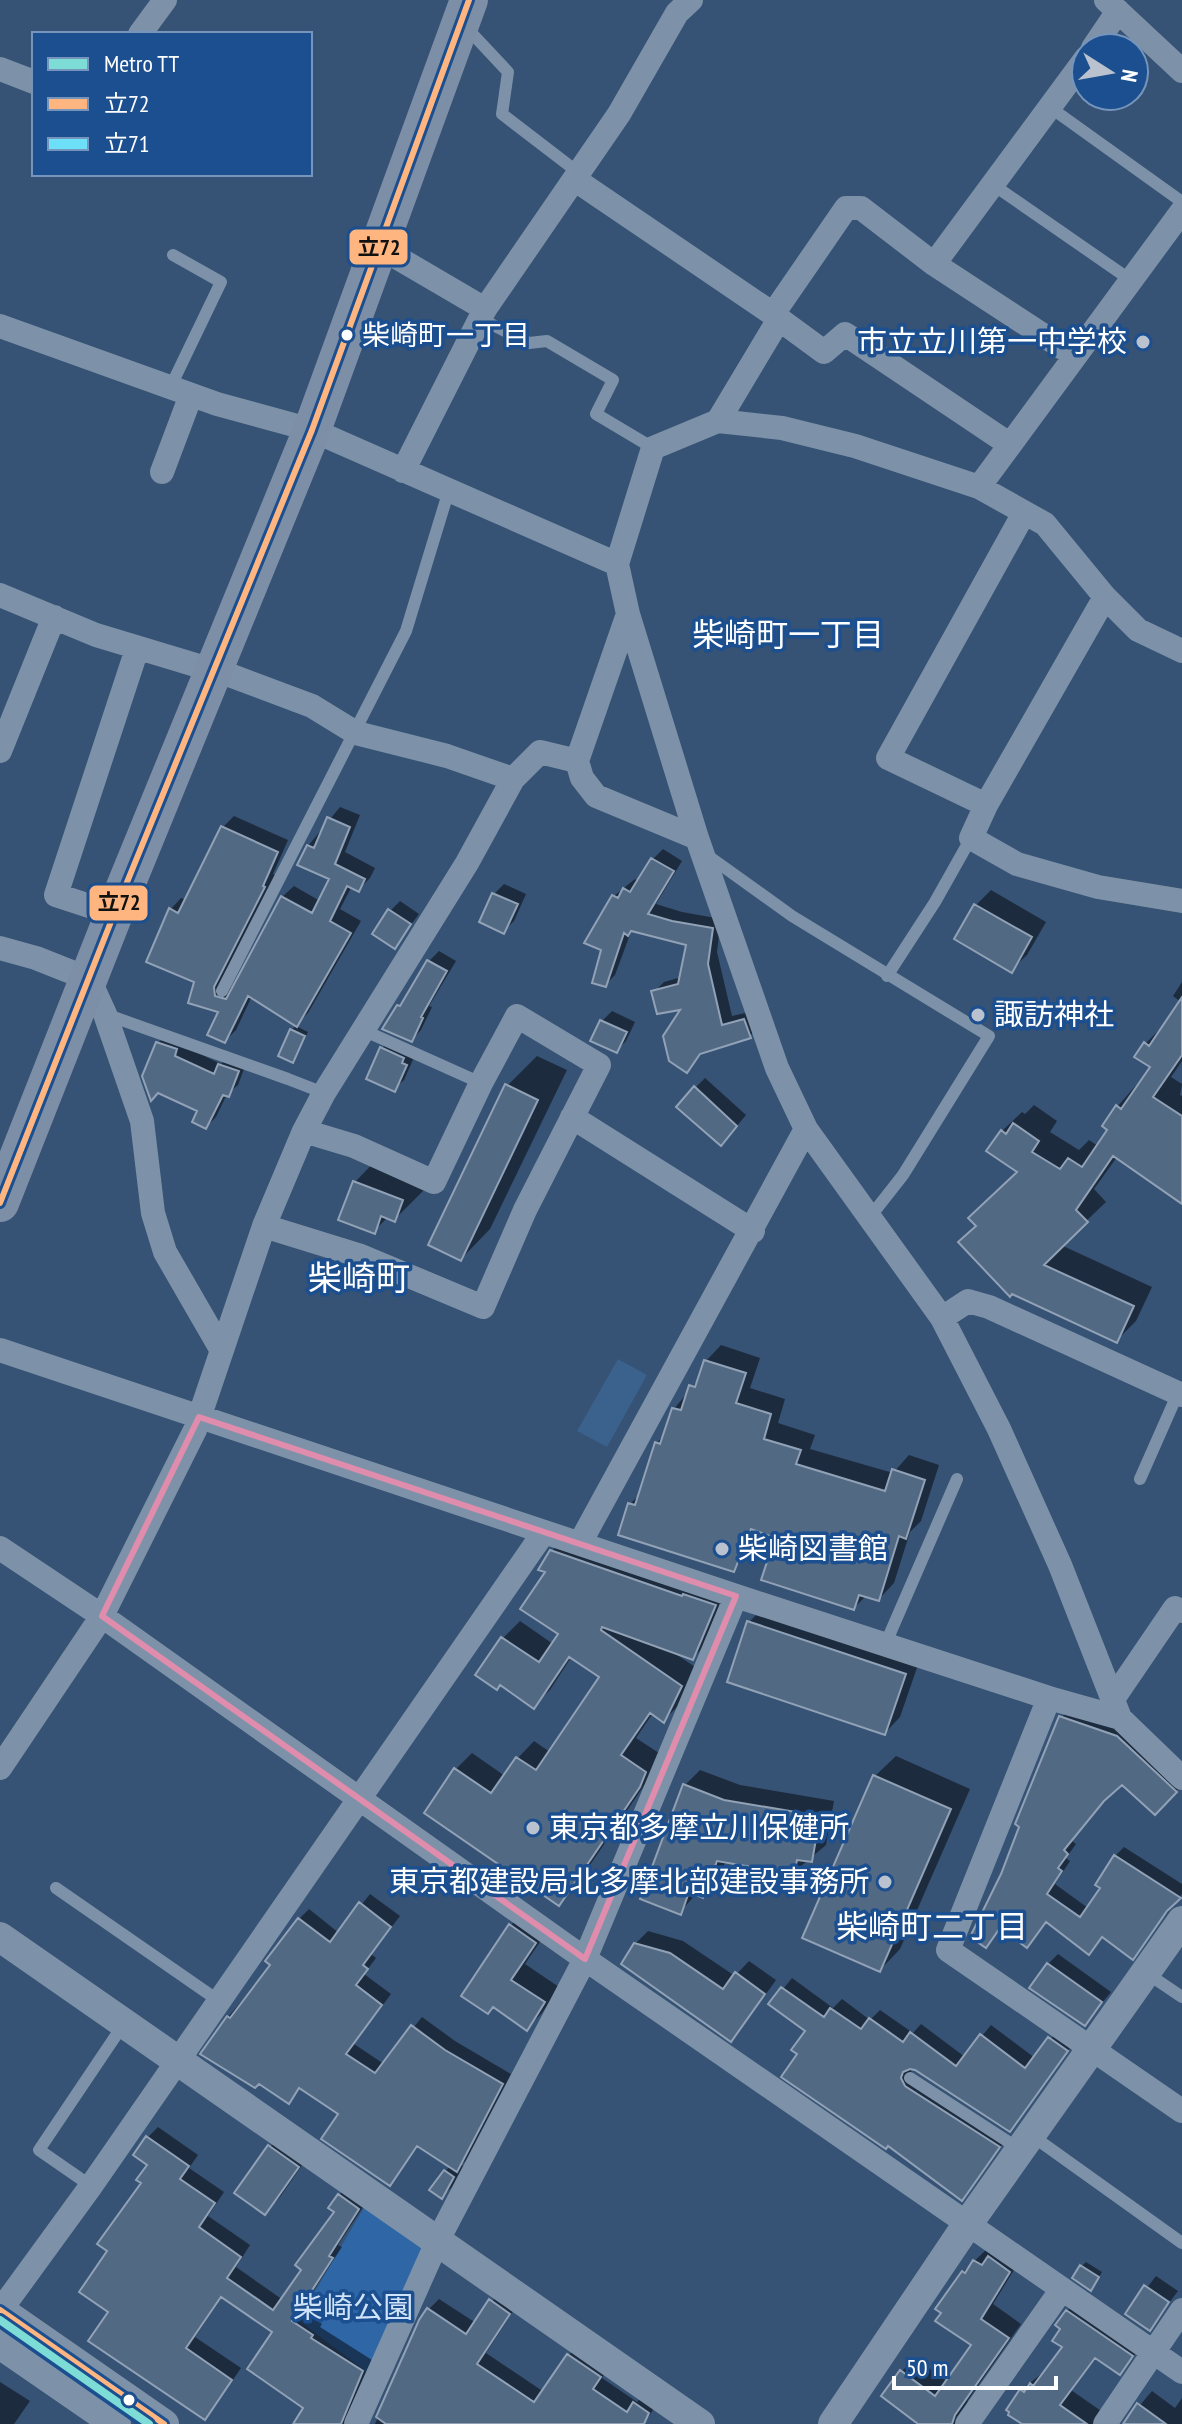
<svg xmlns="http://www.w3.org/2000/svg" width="1182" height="2424" font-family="'PT Sans Narrow','Noto Sans JP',sans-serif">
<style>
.green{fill:#2f66a5}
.water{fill:#3b618d}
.shadow{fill:#0007}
.building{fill:#526984;stroke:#92a2b6;stroke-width:2}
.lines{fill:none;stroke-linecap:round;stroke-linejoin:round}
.service{stroke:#7d92a8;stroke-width:12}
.minor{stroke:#7d92a8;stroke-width:24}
.tertiary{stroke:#7d92a8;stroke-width:30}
.primary{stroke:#7d8ea7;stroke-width:38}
.bus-1-casing{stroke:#1b4f8f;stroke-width:12}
.bus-2-casing{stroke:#1b4f8f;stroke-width:12}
.bus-1{stroke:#ffb580;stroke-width:6}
.bus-2{stroke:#6ddff8;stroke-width:6}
.metro-1-casing{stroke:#1b4f8f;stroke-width:14}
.metro-1{stroke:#7edcd6;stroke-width:8}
.marked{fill:none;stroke:#e08cad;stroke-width:6;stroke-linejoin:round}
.bus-dot{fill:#fff;stroke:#1b4f8f;stroke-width:3}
.poi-dot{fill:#b9c2ce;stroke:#1b4f8f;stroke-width:3}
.labels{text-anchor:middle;stroke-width:7;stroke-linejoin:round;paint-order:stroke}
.bus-label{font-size:28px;fill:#fff;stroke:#1b4f8f;text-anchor:start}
.poi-label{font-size:30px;fill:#fff;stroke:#1b4f8f;text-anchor:start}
.park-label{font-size:30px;fill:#cfe3fa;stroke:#1b4f8f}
.neighbourhood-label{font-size:32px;fill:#fff;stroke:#1b4f8f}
.quarter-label{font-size:34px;fill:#fff;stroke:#1b4f8f}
.line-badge{stroke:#1b4f8f;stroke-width:3}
.pale-badge-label{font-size:22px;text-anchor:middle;font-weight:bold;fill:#111}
</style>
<rect width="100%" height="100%" fill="#365274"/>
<path class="green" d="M366,2204L426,2244L368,2373L298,2320Z"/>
<path class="water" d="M618,1359L647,1375L607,1447L577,1431Z"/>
<path class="shadow" d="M340,807L360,815L345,852L375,868L370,878L359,889L352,886L340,909L361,921L308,1013L296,1024L252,996L236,1030L225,1041L221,1010L196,981L170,910L181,898L187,900L223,827L234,816L288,840L273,874L275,875L225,984L235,990L282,897L294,886L320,901L332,878L308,846Z
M663,849L682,861L656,904L682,912L721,919L717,952L732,1016L754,1011L759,1026L750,1036L704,1051L687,1071L685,1007L654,992L664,982L682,977L688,943L632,929L615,975L605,985L614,896L635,879L639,882L653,859Z
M504,884L526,894L514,921L504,931L494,894Z
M991,890L1046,922L1027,955L1011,970L976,905Z
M400,901L419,914L395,946L390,911Z
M439,951L456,961L429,1006L432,1007L421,1030L412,1040L398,1006L408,996L429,961Z
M1182,982V1061L1171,1077L1182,1084L1180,1095L1182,1096V1196L1117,1157L1094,1189L1106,1202L1061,1245L1152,1287L1136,1321L1117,1340L978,1226L1020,1171L1002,1131L1022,1112L1025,1114L1034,1105L1057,1121L1050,1132L1079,1150L1089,1140L1098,1146L1110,1129L1117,1107L1152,1067L1145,1044L1165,1024L1181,1002L1173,996Z
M612,1011L635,1022L626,1041L616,1051L602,1021Z
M296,1026L308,1032L293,1061L291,1030Z
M168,1033L183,1046L221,1064L230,1055L247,1061L238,1085L227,1094L216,1117L206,1127L200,1110L158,1043Z
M391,1039L415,1055L404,1080L394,1089L381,1049Z
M537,1056L567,1070L490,1229L461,1259L507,1086Z
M705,1078L746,1115L731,1133L696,1087Z
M384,1152L424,1190L395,1219L388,1217L374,1231L355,1182Z
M721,1345L760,1358L750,1388L785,1399L778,1423L815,1435L810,1449L893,1473L909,1455L939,1465L921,1521L910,1532L894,1583L879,1599L867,1595L854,1608L777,1536L759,1529L749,1554L733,1569L630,1504L642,1492L657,1443L665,1434L674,1409L701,1376L706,1361Z
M568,1534L731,1588L709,1641L693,1658L673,1652L698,1669L680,1704L664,1720L653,1713L636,1738L662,1755L656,1768L575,1887L559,1903L456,1769L472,1753L505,1776L518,1758L534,1741L550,1752L602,1677L572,1656L550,1690L533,1706L501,1684L478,1675L503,1638L520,1621L553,1644L560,1634L548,1572L552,1551Z
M764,1607L920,1659L900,1717L885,1733L749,1622Z
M1070,1708L1126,1727L1182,1784L1164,1804L1122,1782L1071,1840L1076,1844L1066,1858L1070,1861L1055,1884L1088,1908L1103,1887L1115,1856L1124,1847L1182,1884V1894L1132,1957L1103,1935L1048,1921L1027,1946L1001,1927L985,1946L1003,1874L1061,1718Z
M896,1756L970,1789L900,1949L880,1970L875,1776Z
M700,1770L740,1785L834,1801L826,1845L794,1872L726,1860L718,1880L703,1895L697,1893L680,1912L685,1785Z
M370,1894L400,1916L371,1954L376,1958L364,1974L391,1994L354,2044L384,2064L422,2017L455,2041L511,2074L466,2160L461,2165L463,2166L452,2187L442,2196L445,2171L451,2166L419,2145L390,2184L341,2113L301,2087L289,2101L228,2017L273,1964L299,1919L309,1909L339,1933Z
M526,1910L550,1927L525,1964L559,1987L542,2013L527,2028L494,2006L511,1925Z
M648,1931L683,1941L735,1976L749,1961L776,1980L743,2026L731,2039L635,1944Z
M1058,1954L1111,1992L1085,2024L1048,1964Z
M792,1978L833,2008L842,1999L870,2020L880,2010L913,2033L921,2024L965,2057L991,2025L1035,2058L1059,2029L1076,2040L1010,2130L909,2067L914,2076L1008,2137L962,2198L800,2054L808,2030L771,2004Z
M158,2127L198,2155L189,2168L224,2192L208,2216L250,2245L236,2267L283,2300L336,2212L339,2195L350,2185L369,2198L338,2245L342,2247L301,2310L322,2324L320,2327L372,2360L358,2424H295L306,2408L275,2332L223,2296L195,2337L241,2368L215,2406L204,2417L111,2311L110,2250L144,2182L149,2164L148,2137Z
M285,2131L312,2151L280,2197L265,2212L270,2147Z
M988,2248L1022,2257L993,2304L1021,2324L968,2400L963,2419L972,2424H915L917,2421L902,2371L915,2358L948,2382L974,2345L963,2272Z
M1086,2262L1102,2272L1095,2284L1082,2266Z
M1156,2276L1178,2291L1149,2329L1127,2314Z
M501,2290L519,2302L486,2353L544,2392L569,2355L579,2344L610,2366L602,2378L637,2402L645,2393L658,2402L644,2424H375L421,2321L428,2310L439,2299L476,2323Z
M1081,2298L1145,2342L1120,2373L1097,2357L1071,2390L1104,2413L1113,2424H1021V2390L1045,2371L1065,2347L1063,2328L1067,2311Z
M0,2382L30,2401L14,2424H0Z
M1152,2391L1175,2408L1182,2398V2424H1124Z"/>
<path class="building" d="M327,817L350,827L335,864L365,879L359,892L347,886L330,921L351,933L297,1027L248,996L225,1043L207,1035L218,1012L188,1003L194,982L146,962L169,908L178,913L221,826L278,852L263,886L265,887L214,987L215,996L226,999L281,896L312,913L329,879L297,865L307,845L314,848Z
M651,858L674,871L648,914L672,921L713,928L708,964L722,1025L744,1019L751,1038L700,1054L687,1073L669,1061L663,1036L680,1010L657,1014L651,991L678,984L686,945L631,931L628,936L624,933L606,987L592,983L601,950L584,943L612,895L618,898L623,888L630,892Z
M492,893L518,904L504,934L479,922Z
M974,904L1032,937L1012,973L954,939Z
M388,909L411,924L395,949L372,934Z
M427,960L447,971L421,1017L423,1018L412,1042L382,1029L397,1005L400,1006Z
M1182,997V1055L1153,1097L1182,1116V1204L1113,1156L1076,1210L1088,1222L1044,1265L1134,1306L1117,1343L1012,1294L1010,1297L958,1242L976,1226L968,1218L1017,1172L986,1151L1001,1130L1006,1134L1013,1123L1039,1141L1032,1152L1060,1169L1068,1158L1082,1167L1107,1130L1102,1126L1116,1105L1121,1109L1150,1067L1134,1057L1144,1042L1149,1046Z
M600,1020L627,1032L617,1053L590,1041Z
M290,1029L305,1036L293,1063L278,1056Z
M156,1042L177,1049L175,1056L214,1074L218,1064L239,1071L229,1097L223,1095L206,1129L192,1122L197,1111L158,1093L151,1101L142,1076Z
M380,1047L404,1058L402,1063L407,1065L395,1092L366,1079Z
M505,1084L538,1100L461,1261L428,1245Z
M694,1086L737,1126L721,1146L676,1107Z
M353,1181L403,1200L395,1222L381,1216L375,1234L338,1220Z
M704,1360L746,1373L736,1403L771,1414L764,1439L801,1450L796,1464L885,1491L892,1469L925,1480L906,1539L899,1536L879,1601L859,1595L854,1610L761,1580L775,1538L751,1529L734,1572L618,1535L628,1503L635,1505L655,1442L660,1444L672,1408L681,1410L689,1385L695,1387Z
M550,1550L682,1596L683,1594L716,1605L693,1660L602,1627L601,1630L682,1686L664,1723L650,1713L621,1755L646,1772L640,1787L559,1906L424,1813L454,1768L491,1793L516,1757L536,1770L599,1677L569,1657L534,1709L500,1685L497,1690L475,1675L501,1637L539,1662L558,1634L520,1609L545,1572L538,1570Z
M747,1621L906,1674L885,1735L727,1682Z
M1059,1716L1117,1736L1177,1792L1155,1815L1122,1785L1104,1801L1064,1850L1068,1854L1058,1868L1062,1871L1047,1894L1080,1917L1100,1888L1095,1885L1114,1855L1181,1898L1167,1911L1133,1960L1102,1937L1089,1955L1046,1922L1027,1948L1000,1928L986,1948L970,1937L1001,1874L1019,1827L1015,1824Z
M873,1775L951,1809L880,1972L802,1938Z
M683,1784L724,1800L820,1816L812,1862L797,1860L794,1874L717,1861L703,1898L689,1892L681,1915L640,1899Z
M359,1902L391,1927L363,1965L368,1969L356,1985L382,2005L346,2054L375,2073L411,2025L445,2050L503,2084L457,2172L417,2146L390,2186L321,2139L338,2114L299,2088L289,2104L259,2084L255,2088L200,2054L227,2016L230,2018L270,1965L265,1961L298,1918L330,1942Z
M509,1924L536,1943L511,1980L545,2002L527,2031L493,2007L488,2014L461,1996Z
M634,1943L670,1953L723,1989L735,1972L765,1994L731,2042L621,1964Z
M1047,1963L1102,2002L1085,2026L1029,1988Z
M781,1987L824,2017L830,2008L861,2029L869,2018L903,2042L910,2032L956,2066L980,2034L1025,2068L1048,2037L1068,2051L1010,2132L915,2070L910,2069L903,2072L901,2078L905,2086L1000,2147L962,2201L888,2146L886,2149L781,2077L797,2054L791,2050L805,2031L768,2004Z
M146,2136L189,2166L180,2179L215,2203L199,2227L241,2257L227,2278L273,2310L301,2270L295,2265L334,2212L328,2208L338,2194L359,2209L329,2256L333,2258L292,2321L313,2335L311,2338L363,2371L341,2424H293L303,2408L247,2369L272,2332L221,2297L186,2348L232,2380L205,2420L88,2341L108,2312L79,2292L107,2251L97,2244L141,2183L136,2180L147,2165L133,2155Z
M268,2145L299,2167L265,2215L234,2193Z
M444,2170L454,2177L442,2199L429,2190Z
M988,2256L1010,2272L981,2319L1009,2338L955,2415L952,2424H918L881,2396L900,2370L935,2396L971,2345L935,2321L941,2313L935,2309L962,2271L965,2273L973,2260L982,2265Z
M1080,2265L1099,2277L1091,2291L1072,2278Z
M1144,2285L1169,2302L1150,2331L1125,2314Z
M489,2299L510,2314L477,2364L534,2402L567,2354L601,2377L593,2389L627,2412L633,2402L649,2413L644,2424H386L376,2417L419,2320L427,2308L466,2334Z
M1066,2310L1133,2356L1120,2375L1095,2358L1060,2405L1087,2424H1022L1008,2415L1009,2412L1006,2410L1020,2389L1024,2392L1030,2383L1033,2386L1062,2347L1052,2341L1060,2329L1055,2325Z
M1137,2403L1166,2424H1123Z"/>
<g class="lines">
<path class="service" d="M465,26L508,72L502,114L575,170L577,177
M1051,108L1182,202
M992,184L1132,281
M481,319L529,343L547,341L613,380L596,414L653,448
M170,388L221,282L173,255
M707,855L792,916L989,1036L903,1175L870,1217
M887,976L935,902L971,838
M222,991L406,631L449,490
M105,1014L288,1079L324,1093
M365,1031L481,1083
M1140,1479L1178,1393
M885,1645L957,1479
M56,1888L219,2001
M1145,1972L1182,1997
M910,2078L1021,2150
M1031,2135L1182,2243
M91,2186L39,2150L123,2025"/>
<path class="minor" d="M1106,0L1182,71
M140,34L165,0
M1093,48L1118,11
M0,69L34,82
M577,177L580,183L773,314
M379,247L485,309
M934,264L1086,58
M779,319L824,352L845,334L1009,444
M0,326L217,404L312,430L617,564L628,614L697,838L777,1068L806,1129L942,1318L999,1429L1060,1565L1120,1718L1182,1778
M718,421L782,428L855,446L979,487L1182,211
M403,471L485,309L619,114L677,13L691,0
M162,472L191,395
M979,487L1045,524L1105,597L1138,630L1182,651
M1024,513L888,758L986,805L1105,597
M617,564L653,448L718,421L779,319L773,314L846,208H861L934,264L1075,356
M0,595L96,635L232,676L312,706L356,733L447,756L513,779
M0,751L54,617
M577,761L628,614
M986,805L971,838L1017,864L1098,887L1182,901
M114,914L56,895L137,649
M0,948L36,958L89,979L105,1014L142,1121L153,1213L165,1252L221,1349
M572,1117L753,1231
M264,1226L361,1256L483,1307L525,1210L599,1065L517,1016L481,1083L434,1182L354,1146L304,1131
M942,1318L968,1301L989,1307L1182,1395
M0,1350L736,1596L1049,1698L1120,1718
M580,1543L806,1129
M0,1548L102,1616L585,1959L1182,2372
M1049,1698L948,1950L1182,2111
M1113,1699L1175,1608L1182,1611
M0,1768L102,1616L195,1430L264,1226L304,1131L324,1093L467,863L513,779L540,752L577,761L582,778L596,796L697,838
M0,2311L91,2186L544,1532
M356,2424L438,2240L585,1959L736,1596
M967,2424L1062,2289
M1105,2424L1182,2310"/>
<path class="tertiary" d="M0,1937L700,2424
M0,2310L164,2424
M0,2344L116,2424
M833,2424L969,2222L1182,1921"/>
<path class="primary" d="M0,1203L114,914L312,430L469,0"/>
<g class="bus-1-casing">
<path id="bus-1" d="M0,1203L114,914L312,430L469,0
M0,2310L164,2424"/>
</g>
<g class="bus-2-casing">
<path id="bus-2" d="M0,2322L146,2424"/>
</g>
<use href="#bus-1" class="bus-1"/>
<use href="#bus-2" class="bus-2"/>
<g class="metro-1-casing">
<path id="metro-1" d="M0,2320L149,2424"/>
</g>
<use href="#metro-1" class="metro-1"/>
</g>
<path class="marked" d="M199,1417L736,1596L585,1959L102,1616Z"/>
<g class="bus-dot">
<circle cx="347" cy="335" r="7"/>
<circle cx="129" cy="2400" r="7"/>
</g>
<g class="poi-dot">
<circle cx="1143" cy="342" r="8"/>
<circle cx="978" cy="1015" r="8"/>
<circle cx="722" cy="1549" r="8"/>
<circle cx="533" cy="1828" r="8"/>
<circle cx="885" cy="1882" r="8"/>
</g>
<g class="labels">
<g class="bus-label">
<text x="362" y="345">柴崎町一丁目</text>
</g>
<g class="poi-label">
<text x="1127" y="352" text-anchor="end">市立立川第一中学校</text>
<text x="994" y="1025">諏訪神社</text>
<text x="738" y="1559">柴崎図書館</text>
<text x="549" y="1838">東京都多摩立川保健所</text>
<text x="869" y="1892" text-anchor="end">東京都建設局北多摩北部建設事務所</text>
</g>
<g class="park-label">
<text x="353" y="2318">柴崎公園</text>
</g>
<g class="neighbourhood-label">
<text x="788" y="646">柴崎町一丁目</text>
<text x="932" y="1938">柴崎町二丁目</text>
</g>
<g class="quarter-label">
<text x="359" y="1290">柴崎町</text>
</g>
</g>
<g class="line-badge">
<rect x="348" y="228" width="61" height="38" rx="8" fill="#ffb580"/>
<rect x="88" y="884" width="61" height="38" rx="8" fill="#ffb580"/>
</g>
<g class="pale-badge-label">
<text x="379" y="255">立72</text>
<text x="119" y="910">立72</text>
</g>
<rect x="32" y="32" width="280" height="144" fill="#1b4f8f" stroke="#7695bc" stroke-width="2"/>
<rect x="48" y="58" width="40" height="12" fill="#7edcd6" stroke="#7695bc" stroke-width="2"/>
<text x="104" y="72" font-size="24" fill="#ffffff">Metro TT</text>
<rect x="48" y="98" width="40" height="12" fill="#ffb580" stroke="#7695bc" stroke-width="2"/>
<text x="104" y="112" font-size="24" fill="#ffffff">立72</text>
<rect x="48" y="138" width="40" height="12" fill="#6ddff8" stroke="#7695bc" stroke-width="2"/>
<text x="104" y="152" font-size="24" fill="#ffffff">立71</text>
<g transform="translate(1110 72) rotate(101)"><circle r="38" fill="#1b4f8f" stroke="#7695bc" stroke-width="2"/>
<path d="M0-6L14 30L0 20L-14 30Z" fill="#b9c2ce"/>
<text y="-12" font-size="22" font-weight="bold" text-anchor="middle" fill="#ffffff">N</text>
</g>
<path d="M894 2376v12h162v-12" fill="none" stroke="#ffffff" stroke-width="4"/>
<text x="906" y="2376" font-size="24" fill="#ffffff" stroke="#1b4f8f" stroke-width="6" paint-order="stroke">50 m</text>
</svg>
